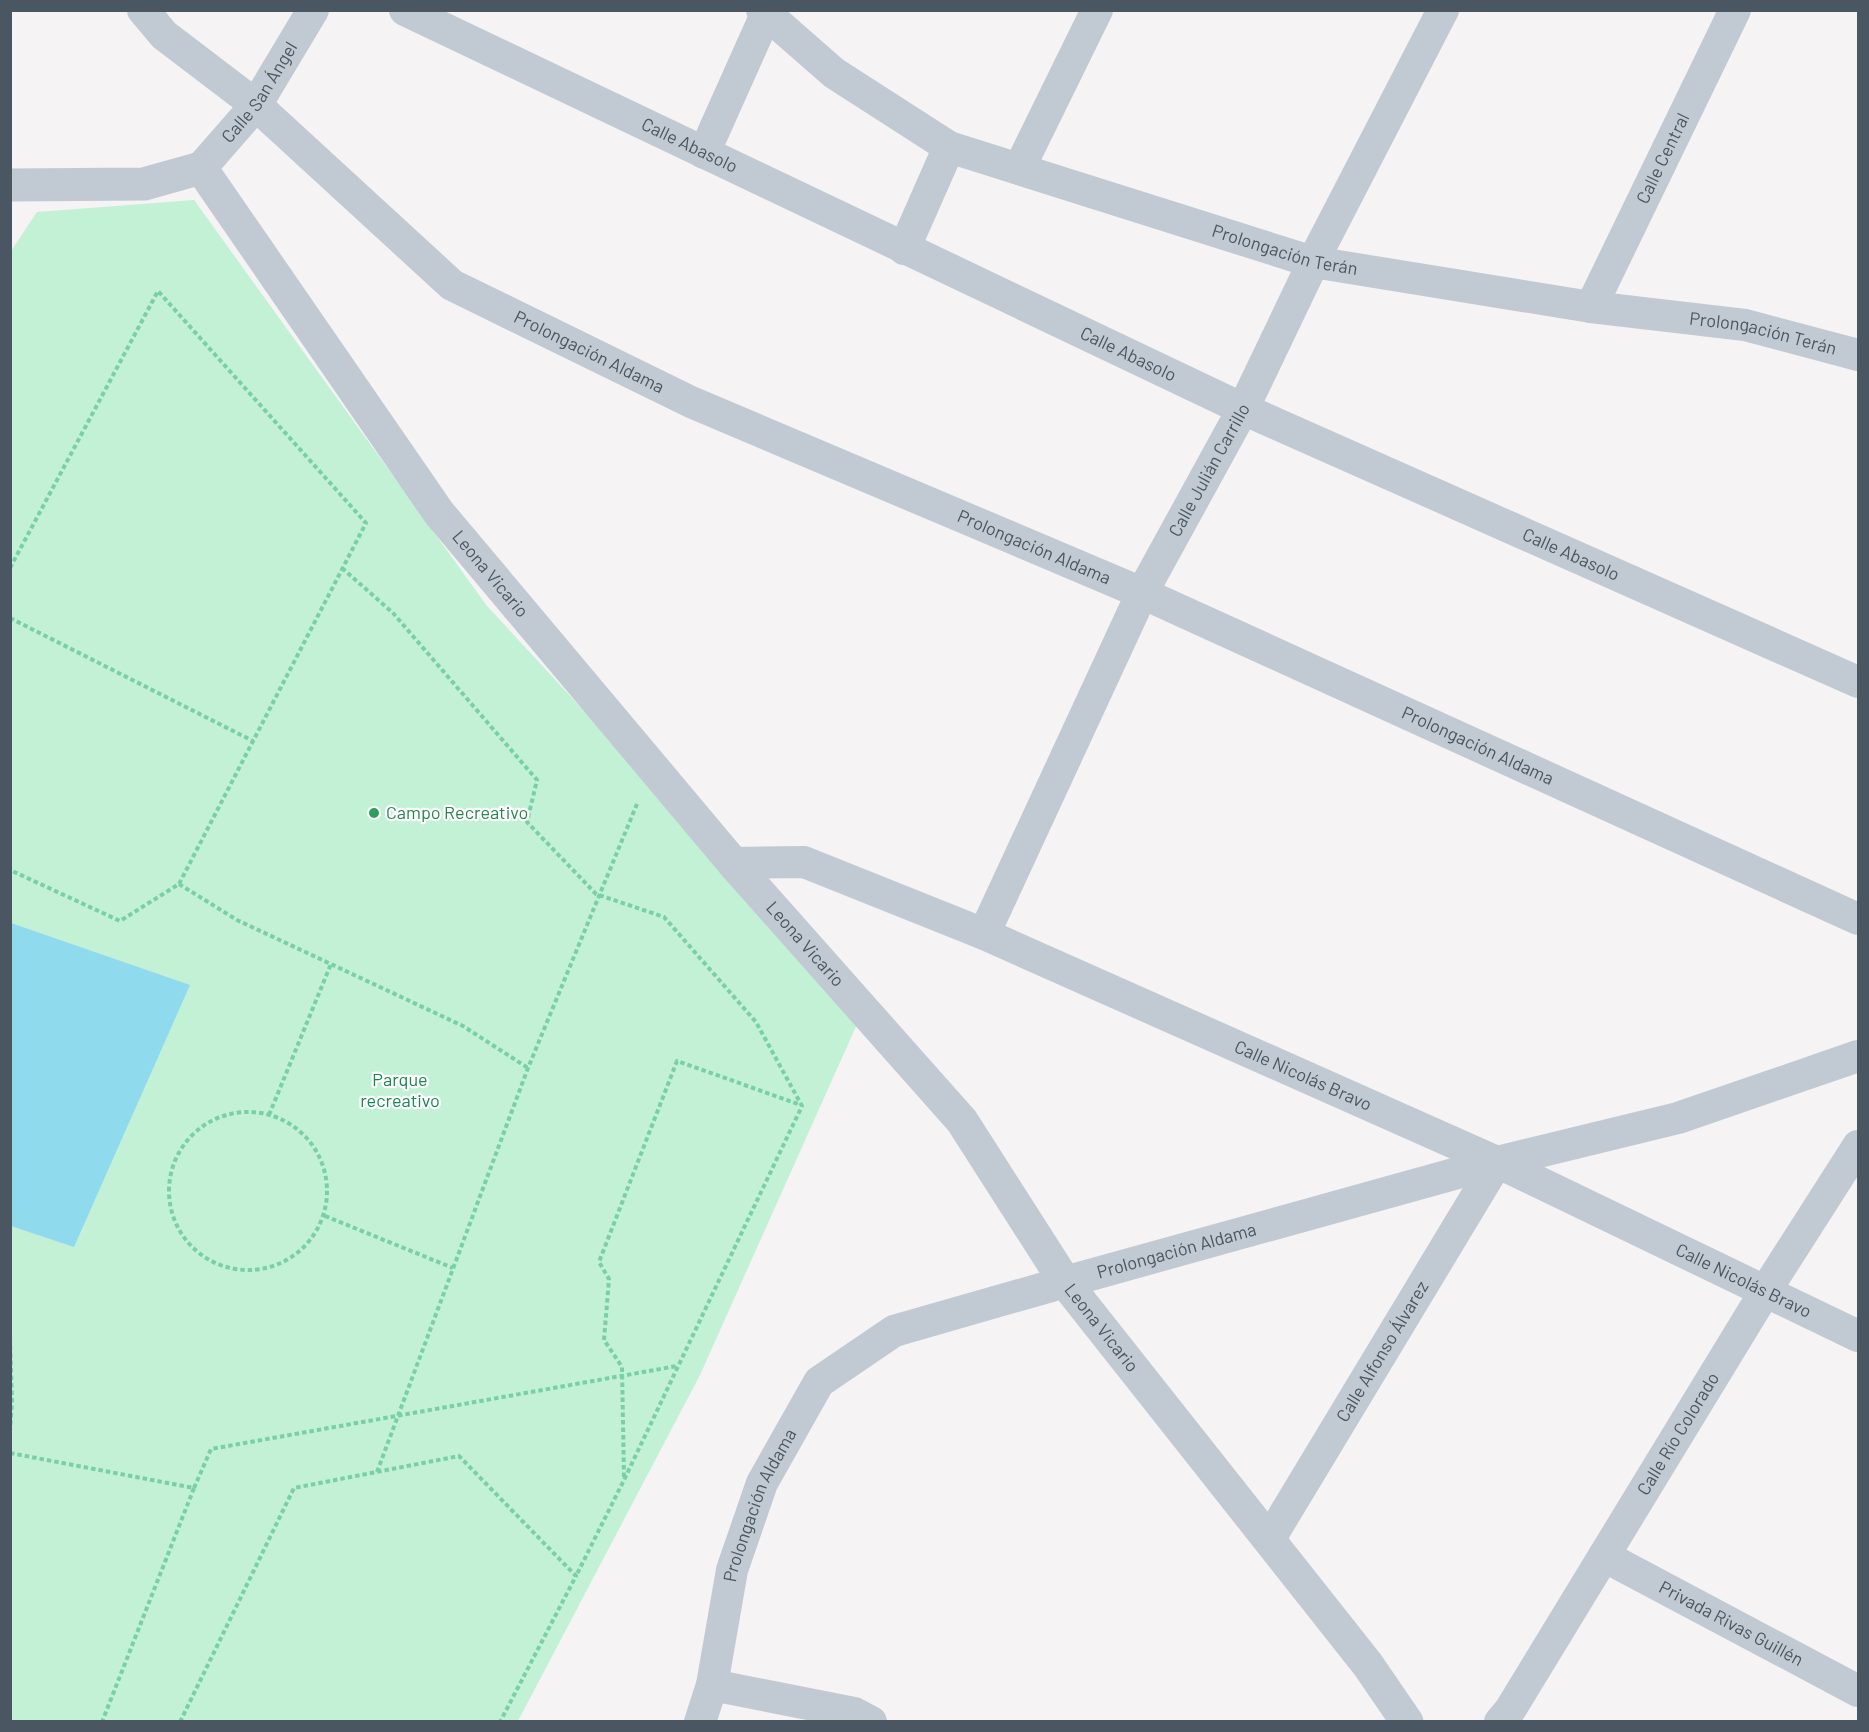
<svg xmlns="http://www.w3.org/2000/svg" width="1869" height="1732" font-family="Barlow,sans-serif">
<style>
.green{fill:#c3f1d5}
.water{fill:#90daee}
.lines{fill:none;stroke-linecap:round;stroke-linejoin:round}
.path{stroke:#7ad0a6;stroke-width:4;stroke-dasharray:4.5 3;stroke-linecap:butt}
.minor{stroke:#c1cad2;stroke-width:32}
.tertiary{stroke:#c1cad2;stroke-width:33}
.leisure-dot{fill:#2e9e5b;stroke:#fff;stroke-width:2}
.labels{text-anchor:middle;stroke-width:4.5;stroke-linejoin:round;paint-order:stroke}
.street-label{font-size:18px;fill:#4a5661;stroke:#fff}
.leisure-label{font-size:18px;fill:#27864d;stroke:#fff;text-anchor:start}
.park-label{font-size:18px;fill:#17864f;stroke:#fff}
</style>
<rect width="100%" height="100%" fill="#f5f3f3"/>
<path class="green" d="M194,200L487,606L647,779L858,1022L700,1375L518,1721H11V251L37,212Z"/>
<path class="water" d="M11,923L190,985L74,1247L11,1226Z"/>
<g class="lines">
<path class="path" d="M10,568L158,291L366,523L179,884L120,921L10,870
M342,568L393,613L537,780L527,822L596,894L664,917L756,1022L802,1106L624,1480L576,1576
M10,618L253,741
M179,884L237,920L463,1026L528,1068
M169 1191a79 79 0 1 1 158 0a79 79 0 1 1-158 0Z
M269,1115L331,964
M325,1216L453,1268
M10,1338L12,1401L10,1431
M10,1453L194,1488L102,1722
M377,1472L528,1068L637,804
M624,1477L622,1367L604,1340L609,1279L599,1262L677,1061L801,1105
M194,1488L211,1449L677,1366
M180,1722L294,1488L459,1456L576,1576L500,1722"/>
<g class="minor">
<path id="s1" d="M143,10L164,35L256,105L452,285L691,402L1142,593L1858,919"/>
<path id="s2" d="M405,10L1243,409L1858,682"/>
<path id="s3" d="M762,10L834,73L949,147L1313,262L1591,307L1745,325L1858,355"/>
<path d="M704,153L768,10"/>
<path id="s4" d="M201,168L256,105L313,10"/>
<path d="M1019,169L1097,10"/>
<path d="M904,249L949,147"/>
<path id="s5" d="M1591,307L1735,10"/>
<path id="s6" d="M733,863L804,862L984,934L1497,1162L1858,1336"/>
<path id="s7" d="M984,934L1142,593L1243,409L1322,244L1443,10"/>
<path id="s8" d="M1269,1540L1497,1162"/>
<path id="s9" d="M1604,1556L1858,1691"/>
<path d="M712,1685L854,1713L871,1722"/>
<path id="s10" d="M700,1722L712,1685L732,1570L762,1483L819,1382L894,1331L1065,1282L1497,1162L1678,1118L1858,1056"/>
<path id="s11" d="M1500,1722L1510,1710L1766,1290L1858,1146"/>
</g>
<path class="tertiary" id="s12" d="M10,185L144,184L201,168L439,513L733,863L962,1121L1065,1282L1368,1665L1407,1722"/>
</g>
<circle class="leisure-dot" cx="374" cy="813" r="6"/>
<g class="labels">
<g class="street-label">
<text dy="6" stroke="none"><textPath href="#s4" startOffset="96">Calle San Ángel</textPath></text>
<text dy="6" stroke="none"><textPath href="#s2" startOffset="315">Calle Abasolo</textPath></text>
<text dy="6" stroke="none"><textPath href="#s5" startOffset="165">Calle Central</textPath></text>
<text dy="6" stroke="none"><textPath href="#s3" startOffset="584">Prolongación Terán</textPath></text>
<text dy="6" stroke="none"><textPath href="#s3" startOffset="1070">Prolongación Terán</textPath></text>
<text dy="6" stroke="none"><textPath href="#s1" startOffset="567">Prolongación Aldama</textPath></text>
<text dy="6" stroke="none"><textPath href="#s2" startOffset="801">Calle Abasolo</textPath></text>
<text dy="6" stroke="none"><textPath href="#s7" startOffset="516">Calle Julián Carrillo</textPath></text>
<text dy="6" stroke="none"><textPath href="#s1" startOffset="1053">Prolongación Aldama</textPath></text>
<text dy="6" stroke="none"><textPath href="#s2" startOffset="1287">Calle Abasolo</textPath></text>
<text dy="6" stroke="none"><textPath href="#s12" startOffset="692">Leona Vicario</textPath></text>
<text dy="6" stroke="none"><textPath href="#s1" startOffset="1539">Prolongación Aldama</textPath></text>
<text dy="6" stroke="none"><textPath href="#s12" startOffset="1178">Leona Vicario</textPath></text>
<text dy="6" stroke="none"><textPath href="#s6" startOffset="614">Calle Nicolás Bravo</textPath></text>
<text dy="6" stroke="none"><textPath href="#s10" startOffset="748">Prolongación Aldama</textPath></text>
<text dy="6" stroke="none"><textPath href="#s6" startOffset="1100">Calle Nicolás Bravo</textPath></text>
<text dy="6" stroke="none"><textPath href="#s12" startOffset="1664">Leona Vicario</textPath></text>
<text dy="6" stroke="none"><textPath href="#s8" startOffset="220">Calle Alfonso Álvarez</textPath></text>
<text dy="6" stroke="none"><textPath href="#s11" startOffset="339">Calle Río Colorado</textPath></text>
<text dy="6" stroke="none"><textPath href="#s10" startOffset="226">Prolongación Aldama</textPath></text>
<text dy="6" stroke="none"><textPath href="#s9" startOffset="144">Privada Rivas Guillén</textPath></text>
</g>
<g class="leisure-label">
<text x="386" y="819">Campo Recreativo</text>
</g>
<g class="park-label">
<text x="400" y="1086">Parque<tspan x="400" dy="21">recreativo</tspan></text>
</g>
</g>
<rect width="1869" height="1732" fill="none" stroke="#4a5661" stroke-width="24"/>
</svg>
